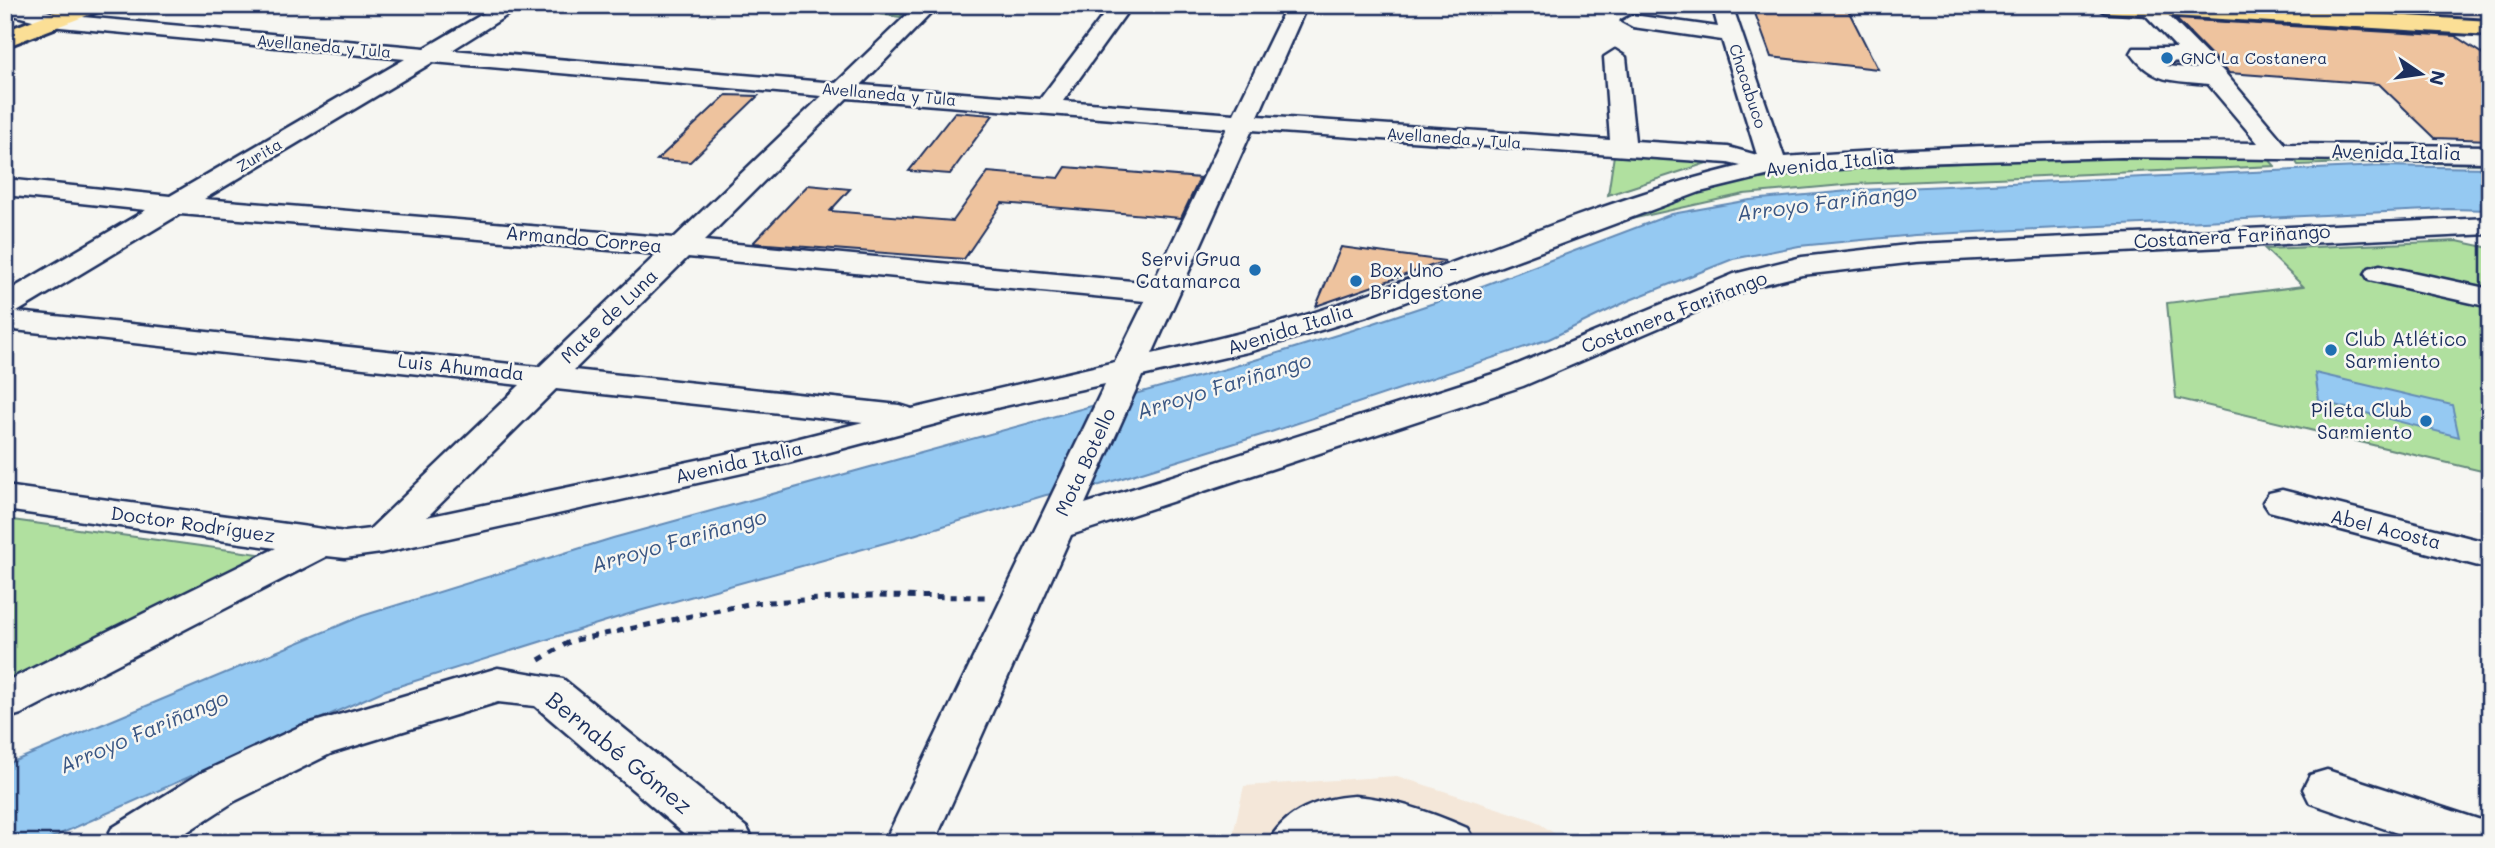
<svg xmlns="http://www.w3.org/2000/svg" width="2495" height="848" font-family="Mali,sans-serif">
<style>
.built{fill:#f4e7d9}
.green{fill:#b0e09f;stroke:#66887e;stroke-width:2}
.water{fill:#95c9f2;stroke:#648bb7;stroke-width:2}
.building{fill:#eec39e;stroke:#1b2f5e;stroke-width:2}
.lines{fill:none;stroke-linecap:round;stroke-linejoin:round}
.minor-casing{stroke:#1b2f5e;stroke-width:5}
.major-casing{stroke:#1b2f5e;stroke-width:6}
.path{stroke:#1b2f5e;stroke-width:5;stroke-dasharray:7 7;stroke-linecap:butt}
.minor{fill:#f6f6f2;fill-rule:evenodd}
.major{fill:#fbdf96;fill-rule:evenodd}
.poi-dot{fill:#1f6fb2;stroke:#f6f6f2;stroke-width:2.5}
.labels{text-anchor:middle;stroke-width:5;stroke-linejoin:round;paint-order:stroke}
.far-street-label{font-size:16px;fill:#1b2f5e;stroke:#f6f6f2}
.far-poi-label{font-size:16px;fill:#1b2f5e;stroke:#f6f6f2;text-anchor:start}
.street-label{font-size:19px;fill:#1b2f5e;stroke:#f6f6f2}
.poi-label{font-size:19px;fill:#1b2f5e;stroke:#f6f6f2;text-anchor:end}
.water-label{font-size:21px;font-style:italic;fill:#3a5683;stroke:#f6f6f2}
.near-street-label{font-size:23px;fill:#1b2f5e;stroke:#f6f6f2}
</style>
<rect width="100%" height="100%" fill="#f6f6f2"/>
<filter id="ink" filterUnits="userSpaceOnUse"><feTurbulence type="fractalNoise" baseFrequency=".0143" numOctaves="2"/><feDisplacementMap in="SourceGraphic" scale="14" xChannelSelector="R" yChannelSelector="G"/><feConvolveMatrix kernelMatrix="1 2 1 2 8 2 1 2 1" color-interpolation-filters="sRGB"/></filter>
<g filter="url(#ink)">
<path class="built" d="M2262,5H2490V18L2300,7Z
M1397,776L1534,820L1569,843H1231L1244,786Z"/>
<path class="green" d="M814,5H911L900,17Z
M1614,155L1713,161L1608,195Z
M2113,155L2266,156L2275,166L1854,184L1744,194L1622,221L1697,193L1739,182L1829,170Z
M2293,157L2490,160V164L2374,162L2298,165Z
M2457,241L2490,248V473L2176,398L2167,303L2303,286L2265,249Z
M5,519L273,556L5,687Z"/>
<path class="water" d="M2380,166L2490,168V210L2448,209L1915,235L1799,246L1733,259L1630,300L1549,339L1271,432L1100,485L1046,495L910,536L632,613L383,691L40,843H5V765L362,616L613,538L1229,368L1353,330L1461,294L1672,214L1750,200L1860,190Z
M2315,373L2452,405L2459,437L2319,401Z"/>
<path class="building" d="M1752,5L1847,8L1878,69L1771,57Z
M2316,5H2411L2424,14L2320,8Z
M2176,19L2455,36L2490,59V140L2435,138L2379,84L2229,73Z
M726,95L758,96L690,162L657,160Z
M955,112L993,115L950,174L909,171Z
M1066,167L1200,178L1181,218L1002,203L964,259L753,243L808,185L850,189L830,211L953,221L988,172L1059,178Z
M1341,247L1445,261L1316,306Z"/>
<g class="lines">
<g class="minor-casing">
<path id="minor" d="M5,5H26L61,15L425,48L498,5H523L452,50L836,83L917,5H939L861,85L1040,99L1111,5H1132L1063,101L1234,114L1287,5H1307L1258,116L1610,140L1604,57L1615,50L1626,57L1635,141L1728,147L1757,155L1722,40L1633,27L1622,21L1633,15L1718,27L1712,5H1732L1784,157C1942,145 2099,141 2258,143L2208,84C2174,80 2153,84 2131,53L2134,48H2177L2136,5H2158L2225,73L2285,144L2490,146V162L2122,157L1914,163L1774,174L1700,192L1367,316L1252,351L1142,376L1085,504L1499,372L1734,274L1802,257L1916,244L2490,218V234L1916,262L1802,275L1756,286L1523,386L1071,535L934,843H884L1105,384L1000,407L788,463L381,553L345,558L327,556L21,714L5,719V682L276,548L5,510V486L345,532L370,529L520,385L5,329V293L146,210L5,195V179L170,196L405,59L60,27L5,13ZM2162,61L2190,62L2196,69L2167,66ZM433,62L822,96L674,238L204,199ZM847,98L1227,128L1153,283L704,241ZM1252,130L1728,163L1741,166C1606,198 1478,256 1348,301C1284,324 1218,339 1152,354ZM180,214L657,254L539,367L17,312ZM688,257L1145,301L1115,362L912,409L899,405L574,370ZM556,389L863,422L788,441L427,517Z
M2380,265L2490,289V307L2369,280L2365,274L2369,268Z
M2282,490L2490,543V569L2269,511L2263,502L2269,493Z
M498,668L563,679L747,828L755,843H695L535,706L498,702L332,753L235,801L170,843H104L112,828L201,773L301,726Z
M2327,770L2490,823V843H2426L2310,803L2303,789L2310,775Z
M1354,796C1394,799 1431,812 1467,828L1475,843H1395L1354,836L1338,837L1329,843H1268C1284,811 1320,798 1354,796Z"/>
</g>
<g class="major-casing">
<path id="major" d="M72,5H104L101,10L5,47V31Z
M2094,5H2225L2490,21V35L2105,12Z"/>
</g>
<path class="path" d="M539,660L571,641L753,603L869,596L986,597"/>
<use href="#minor" class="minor"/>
<use href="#major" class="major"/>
</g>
</g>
<g class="poi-dot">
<circle cx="2167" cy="58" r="7"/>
<circle cx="1255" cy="270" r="7"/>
<circle cx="1356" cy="281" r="7"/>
<circle cx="2331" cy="350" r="7"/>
<circle cx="2426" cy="421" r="7"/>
</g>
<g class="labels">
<g class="far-street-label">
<text transform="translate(324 46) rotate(5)" y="6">Avellaneda y Tula</text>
<text transform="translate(1748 86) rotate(72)" y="6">Chacabuco</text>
<text transform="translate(889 94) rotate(5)" y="6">Avellaneda y Tula</text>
<text transform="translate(1454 138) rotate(4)" y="6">Avellaneda y Tula</text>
<text transform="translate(259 155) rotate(-31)" y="6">Zurita</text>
</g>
<g class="far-poi-label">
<text x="2181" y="64">GNC La Costanera</text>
</g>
<g class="street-label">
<text transform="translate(2396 152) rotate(1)" y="7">Avenida Italia</text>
<text transform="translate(1830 163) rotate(-6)" y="7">Avenida Italia</text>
<text transform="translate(2232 236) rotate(-3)" y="7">Costanera Fariñango</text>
<text transform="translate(584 239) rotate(5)" y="7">Armando Correa</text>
<text transform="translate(1674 312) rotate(-21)" y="7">Costanera Fariñango</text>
<text transform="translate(609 316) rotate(-44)" y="7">Mate de Luna</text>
<text transform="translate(1290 329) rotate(-17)" y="7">Avenida Italia</text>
<text transform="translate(461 367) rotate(6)" y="7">Luis Ahumada</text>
<text transform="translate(739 462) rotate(-13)" y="7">Avenida Italia</text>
<text transform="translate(1085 462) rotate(-65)" y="7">Mota Botello</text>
<text transform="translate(193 524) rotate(8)" y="7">Doctor Rodríguez</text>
<text transform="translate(2386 529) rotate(14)" y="7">Abel Acosta</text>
</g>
<g class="poi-label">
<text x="1241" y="266">Servi Grua<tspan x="1241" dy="22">Catamarca</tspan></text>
<text x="1370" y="277" text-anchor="start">Box Uno -<tspan x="1370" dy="22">Bridgestone</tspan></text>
<text x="2345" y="346" text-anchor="start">Club Atlético<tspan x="2345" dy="22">Sarmiento</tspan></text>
<text x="2412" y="417">Pileta Club<tspan x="2412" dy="22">Sarmiento</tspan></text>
</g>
<g class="water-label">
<text transform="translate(1827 203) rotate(-7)" y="7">Arroyo Fariñango</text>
<text transform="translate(1224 386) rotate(-17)" y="7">Arroyo Fariñango</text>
<text transform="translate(679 541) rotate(-16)" y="7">Arroyo Fariñango</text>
<text transform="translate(144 732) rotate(-23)" y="7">Arroyo Fariñango</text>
</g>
<g class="near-street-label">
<text transform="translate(619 753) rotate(39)" y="8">Bernabé Gómez</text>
</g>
</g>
<rect width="2495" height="848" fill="none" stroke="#f6f6f2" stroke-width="28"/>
<rect x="14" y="14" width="2467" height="820" fill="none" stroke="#1b2f5e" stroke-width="2.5" filter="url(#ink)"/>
<g transform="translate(2421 74) rotate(103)" stroke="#f6f6f2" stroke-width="5" paint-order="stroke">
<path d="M0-5L12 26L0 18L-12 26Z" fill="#1b2f5e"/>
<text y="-10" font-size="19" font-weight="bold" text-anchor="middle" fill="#1b2f5e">N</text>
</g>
</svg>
